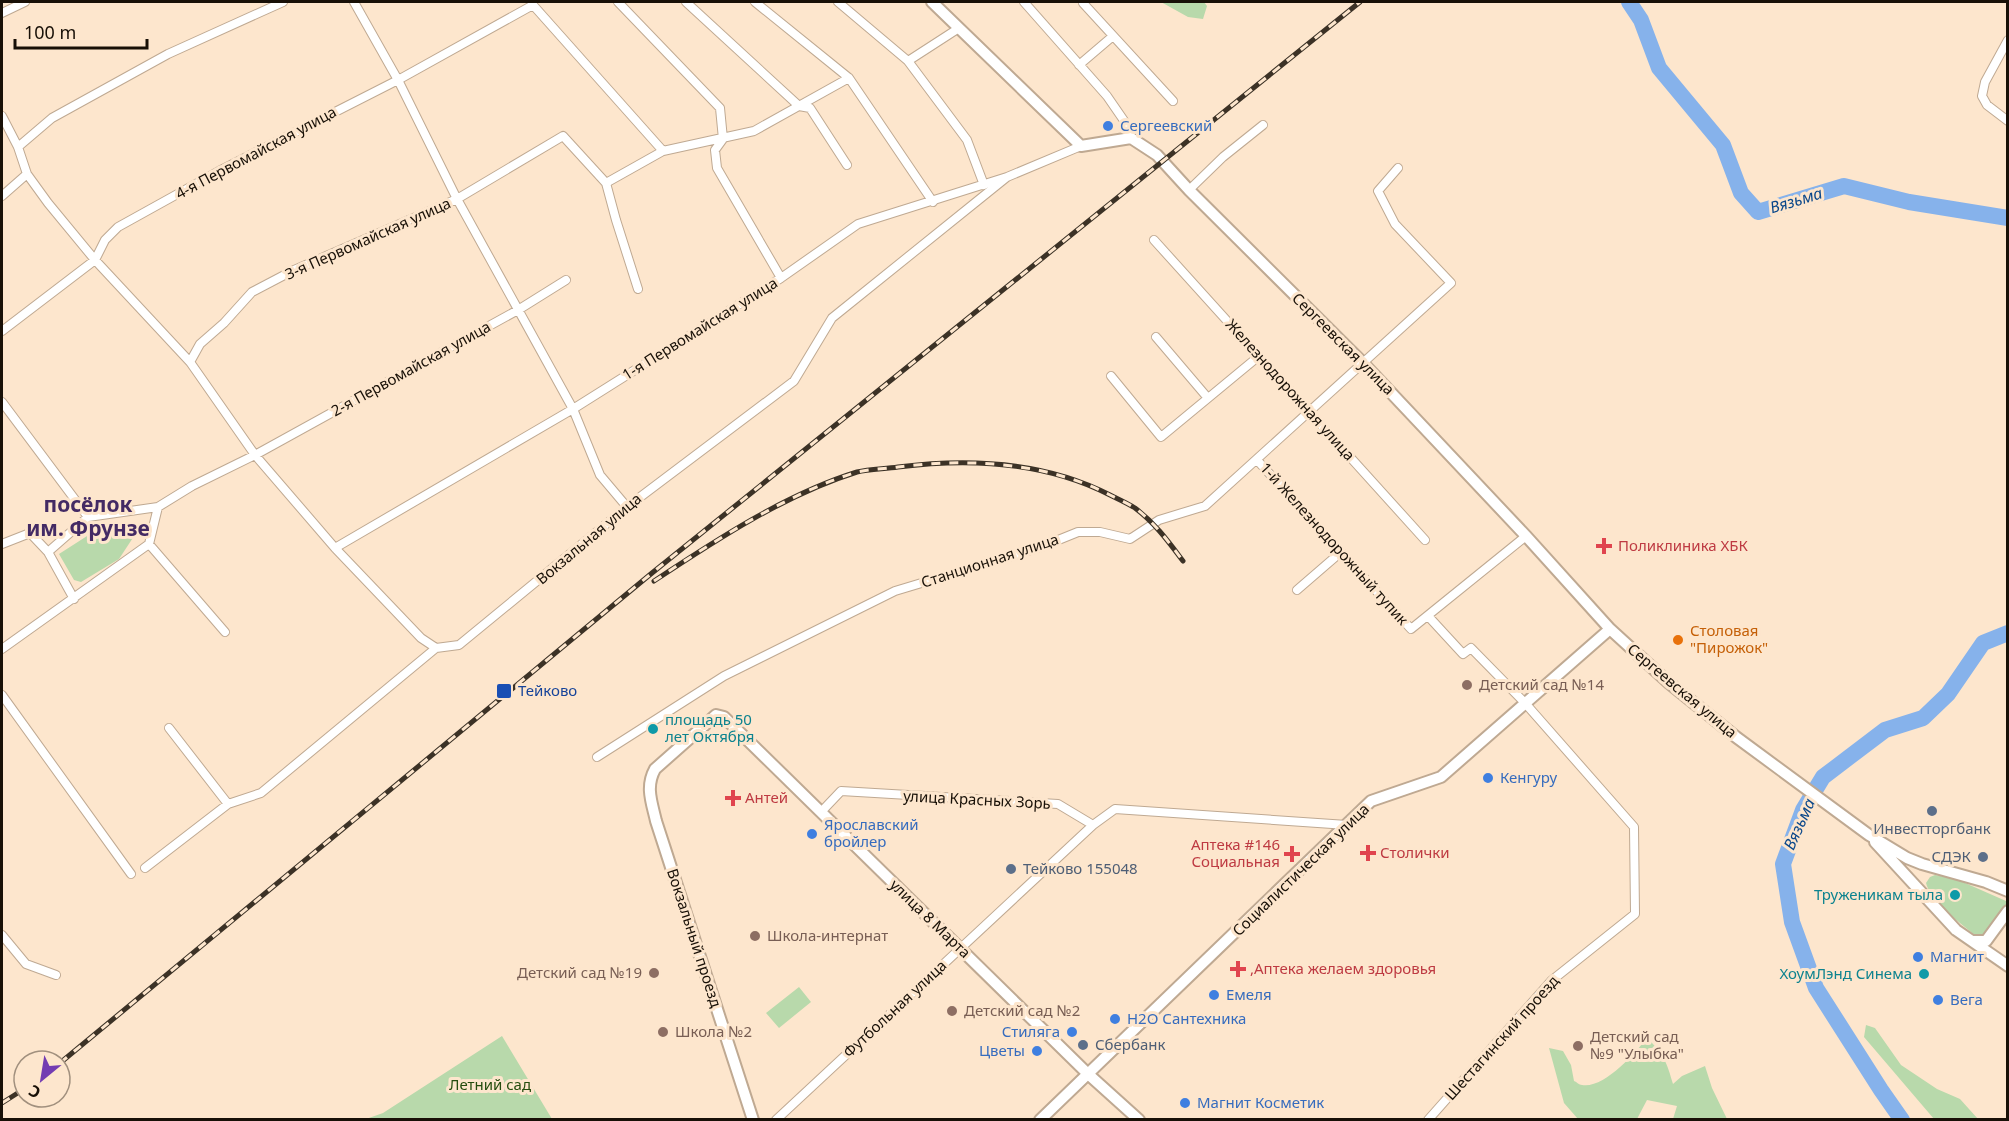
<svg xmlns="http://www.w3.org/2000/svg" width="2009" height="1121" font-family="'Noto Sans',sans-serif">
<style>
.green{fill:#b8d9ab}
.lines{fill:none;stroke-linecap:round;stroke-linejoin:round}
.river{stroke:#86b2eb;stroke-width:16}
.street-casing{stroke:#bfa992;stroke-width:10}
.secondary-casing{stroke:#bfa992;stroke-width:14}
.street{stroke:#fff;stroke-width:8}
.secondary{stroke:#fff;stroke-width:10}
.rail-casing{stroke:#3c3226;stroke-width:5}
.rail{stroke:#fde6cd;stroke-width:3;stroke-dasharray:9;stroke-linecap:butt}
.shop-dot{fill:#3f7fe0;stroke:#fde6cd;stroke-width:2}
.health-dot{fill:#e0444e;stroke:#fde6cd;stroke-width:2}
.food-dot{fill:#e8710a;stroke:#fde6cd;stroke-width:2}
.education-dot{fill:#8d6e63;stroke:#fde6cd;stroke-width:2}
.transit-dot{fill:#1a4fb4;stroke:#fde6cd;stroke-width:2}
.culture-dot{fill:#0f9aa8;stroke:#fde6cd;stroke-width:2}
.service-dot{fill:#5c6f8a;stroke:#fde6cd;stroke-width:2}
.labels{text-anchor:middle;stroke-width:6;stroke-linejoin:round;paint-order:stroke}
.shop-label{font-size:15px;fill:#366cbe;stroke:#fde6cd;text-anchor:start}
.street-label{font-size:15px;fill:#181007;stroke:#fde6cd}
.health-label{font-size:15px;fill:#be3a42;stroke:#fde6cd;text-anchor:start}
.food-label{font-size:15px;fill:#c56008;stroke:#fde6cd;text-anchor:start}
.education-label{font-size:15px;fill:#785e54;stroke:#fde6cd;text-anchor:start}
.transit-label{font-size:15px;fill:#164399;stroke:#fde6cd;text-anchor:start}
.culture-label{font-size:15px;fill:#0d838f;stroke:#fde6cd;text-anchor:end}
.service-label{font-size:15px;fill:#4e5e75;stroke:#fde6cd;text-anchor:start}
.park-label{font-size:15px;fill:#254d0f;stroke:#fde6cd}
.water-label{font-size:16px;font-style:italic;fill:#0a478a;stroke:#fde6cd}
.district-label{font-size:21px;font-weight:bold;fill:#432a64;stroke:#fde6cd}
</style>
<rect width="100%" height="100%" fill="#fde6cd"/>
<path class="green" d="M1161,2H1204L1207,6L1203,19L1188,17Z
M140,527L119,559L81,582L74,580L59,554L98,529Z
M1935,875L1956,879L2006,901L2007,908L1988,936H1976C1961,924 1930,900 1926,883L1930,877Z
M799,987L811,1002L779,1028L766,1013Z
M1866,1025L1875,1028L1901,1065L1937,1089L1960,1099L1978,1119H1934L1864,1037Z
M502,1036L552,1119H366L383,1113Z
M1647,1038C1664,1054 1667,1063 1673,1084L1682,1076L1705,1066L1712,1088L1727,1119H1673L1677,1106L1647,1100L1637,1119H1578L1564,1103L1549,1048L1563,1051L1571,1065L1574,1081C1577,1082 1579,1085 1582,1085C1604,1089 1635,1053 1647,1038Z"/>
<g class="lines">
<path class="river" d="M1629,2L1641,20L1659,68L1723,145L1741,193L1758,212L1844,186L1909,202L2008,218
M1902,1120L1881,1090L1816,988L1792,922L1783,864L1803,810L1823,777L1885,730L1923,718L1948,694L1983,643L2008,633"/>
<g class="street-casing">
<path id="street" d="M354,2L398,80L457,199L573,409L600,475L627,507
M618,2L720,108L723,139L715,150L717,168L781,278
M686,2L799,106L810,108L847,165
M755,2L849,78L933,202
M838,2L908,61L967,140L984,185
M1024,2L1107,96L1127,125L1131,138
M1083,3L1173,101
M2,13L25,2
M2008,40L1985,82L1982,96L1987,105L2008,121
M908,61L959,28
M1079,65L1113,36
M2,116L18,147L27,174L48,203L95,260L190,362L255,455L335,548L421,638L436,648
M18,147L52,118L168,54L283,2
M606,183L663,151L754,131L849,78
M1189,190L1223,157L1263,125
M2,196L27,174
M1154,240L1425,540
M2,331L95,260L105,240L118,227L219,171L398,80L533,5L663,151
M1156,337L1207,397
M190,362L200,344L224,323L252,292L294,270L457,199L563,136L606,183L616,220L638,289
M1111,376L1161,437L1259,356
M2,402L88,517
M1257,460L1411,629L1526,536
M2,544L30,533L48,552L74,599
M149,544L225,632
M335,548L573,409L781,278L858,224L1007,177L1081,146
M48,552L88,517L158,507
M1297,590L1341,552
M1428,616L1463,654L1471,648L1525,703L1634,827L1635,914L1551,981L1428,1120
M2,649L149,544L158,507L192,486L255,455L518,310L566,280
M2,695L131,874
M169,728L228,804
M597,757L724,676L895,591L1041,547L1078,532H1100L1130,539L1159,520L1205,506L1451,283L1395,224L1378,191L1398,168
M821,812L841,791L1058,804L1093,825L1115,809L1347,825
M145,868L228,804L261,793L436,648L459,645L627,507L794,381L832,318L1007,177
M2,935L26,964L56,975
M776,1120L1093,825"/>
</g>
<g class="secondary-casing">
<path id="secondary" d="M932,2L1081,146L1131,138L1157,155L1189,190L1363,363L1526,536L1610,629L1669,683L1736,737L1869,835L1907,858L1922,864L1986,882L2008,891
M1875,842L1956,930L2008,966
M1972,941H1986L2008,911
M753,1120L656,821C652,803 645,787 655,769L716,715L724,717L1088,1074L1139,1120
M1040,1120L1371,801L1441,777L1610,629"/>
</g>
<use href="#street" class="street"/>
<use href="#secondary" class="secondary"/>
<g class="rail-casing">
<path id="rail" d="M654,581C716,540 786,494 857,472C870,469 885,469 898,467C969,458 1046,462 1110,495C1118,499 1127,503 1135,508C1155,523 1168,541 1183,561
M60,1063L652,573L1360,2
M2,1103L24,1089"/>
</g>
<use href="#rail" class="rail"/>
</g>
<g class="shop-dot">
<circle cx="1108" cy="126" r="6"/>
<circle cx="1488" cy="778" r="6"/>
<circle cx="812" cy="834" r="6"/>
<circle cx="1918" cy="957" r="6"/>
<circle cx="1214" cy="995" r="6"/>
<circle cx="1938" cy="1000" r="6"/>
<circle cx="1115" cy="1019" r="6"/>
<circle cx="1072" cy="1032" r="6"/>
<circle cx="1037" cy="1051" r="6"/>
<circle cx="1185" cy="1103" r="6"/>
</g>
<g class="health-dot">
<path d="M1601 537h6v6h6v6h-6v6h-6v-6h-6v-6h6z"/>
<path d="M730 789h6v6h6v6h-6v6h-6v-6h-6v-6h6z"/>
<path d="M1365 844h6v6h6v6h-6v6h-6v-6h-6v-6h6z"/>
<path d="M1289 845h6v6h6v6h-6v6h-6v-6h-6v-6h6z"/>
<path d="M1235 960h6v6h6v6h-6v6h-6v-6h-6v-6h6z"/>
</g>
<circle class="food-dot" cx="1678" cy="640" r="6"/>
<g class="education-dot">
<circle cx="1467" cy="685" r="6"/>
<circle cx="755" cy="936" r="6"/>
<circle cx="654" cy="973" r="6"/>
<circle cx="952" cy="1011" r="6"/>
<circle cx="663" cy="1032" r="6"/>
<circle cx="1578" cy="1046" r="6"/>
</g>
<rect class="transit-dot" x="496" y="683" width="16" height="16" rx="3"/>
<g class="culture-dot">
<circle cx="653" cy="729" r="6"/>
<circle cx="1955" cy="895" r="6"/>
<circle cx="1924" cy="974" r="6"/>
</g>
<g class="service-dot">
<circle cx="1932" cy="811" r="6"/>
<circle cx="1983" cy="857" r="6"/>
<circle cx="1011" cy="869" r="6"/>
<circle cx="1083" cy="1045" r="6"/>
</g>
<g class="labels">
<g class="shop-label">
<text x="1120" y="131">Сергеевский</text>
<text x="1500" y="783">Кенгуру</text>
<text x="824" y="830">Ярославский<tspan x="824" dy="17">бройлер</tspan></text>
<text x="1930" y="962">Магнит</text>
<text x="1226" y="1000">Емеля</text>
<text x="1950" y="1005">Вега</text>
<text x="1127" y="1024">H2O Сантехника</text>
<text x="1060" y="1037" text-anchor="end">Стиляга</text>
<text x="1025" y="1056" text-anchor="end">Цветы</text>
<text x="1197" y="1108">Магнит Косметик</text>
</g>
<g class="street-label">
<text transform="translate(256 153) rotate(-28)" y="5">4-я Первомайская улица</text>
<text transform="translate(368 239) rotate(-24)" y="5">3-я Первомайская улица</text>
<text transform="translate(700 329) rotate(-32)" y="5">1-я Первомайская улица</text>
<text transform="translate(1343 344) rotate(45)" y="5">Сергеевская улица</text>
<text transform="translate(411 369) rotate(-29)" y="5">2-я Первомайская улица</text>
<text transform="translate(1290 390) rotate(48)" y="5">Железнодорожная улица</text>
<text transform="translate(589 539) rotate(-40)" y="5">Вокзальная улица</text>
<text transform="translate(1334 544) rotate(48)" y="5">1-й Железнодорожный тупик</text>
<text transform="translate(990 561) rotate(-18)" y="5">Станционная улица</text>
<text transform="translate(1682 691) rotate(40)" y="5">Сергеевская улица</text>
<text transform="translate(977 800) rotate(3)" y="5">улица Красных Зорь</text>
<text transform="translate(1301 870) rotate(-44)" y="5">Социалистическая улица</text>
<text transform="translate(930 919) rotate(44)" y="5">улица 8 Марта</text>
<text transform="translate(694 938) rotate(72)" y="5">Вокзальный проезд</text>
<text transform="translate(895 1009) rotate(-43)" y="5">Футбольная улица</text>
<text transform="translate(1502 1038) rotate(-48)" y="5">Шестагинский проезд</text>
</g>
<g class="health-label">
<text x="1618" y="551">Поликлиника ХБК</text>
<text x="745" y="803">Антей</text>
<text x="1280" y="850" text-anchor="end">Аптека #146<tspan x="1280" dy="17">Социальная</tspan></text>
<text x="1380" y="858">Столички</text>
<text x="1250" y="974">,Аптека желаем здоровья</text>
</g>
<g class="food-label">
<text x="1690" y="636">Столовая<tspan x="1690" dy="17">"Пирожок"</tspan></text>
</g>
<g class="education-label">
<text x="1479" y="690">Детский сад №14</text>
<text x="767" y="941">Школа-интернат</text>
<text x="642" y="978" text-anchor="end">Детский сад №19</text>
<text x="964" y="1016">Детский сад №2</text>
<text x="675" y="1037">Школа №2</text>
<text x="1590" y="1042">Детский сад<tspan x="1590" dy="17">№9 "Улыбка"</tspan></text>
</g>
<g class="transit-label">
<text x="518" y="696">Тейково</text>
</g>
<g class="culture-label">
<text x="665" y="725" text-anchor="start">площадь 50<tspan x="665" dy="17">лет Октября</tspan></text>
<text x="1943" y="900">Труженикам тыла</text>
<text x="1912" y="979">ХоумЛэнд Синема</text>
</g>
<g class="service-label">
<text x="1932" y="834" text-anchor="middle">Инвестторгбанк</text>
<text x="1971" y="862" text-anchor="end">СДЭК</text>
<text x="1023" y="874">Тейково 155048</text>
<text x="1095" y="1050">Сбербанк</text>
</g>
<g class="park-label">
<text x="490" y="1090">Летний сад</text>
</g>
<g class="water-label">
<text transform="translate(1796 200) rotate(-17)" y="6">Вязьма</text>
<text transform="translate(1799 824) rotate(-66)" y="6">Вязьма</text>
</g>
<g class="district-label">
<text x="88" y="512">посёлок<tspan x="88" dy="24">им. Фрунзе</tspan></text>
</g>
</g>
<rect width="2009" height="1121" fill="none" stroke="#181007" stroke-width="6"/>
<g transform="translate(42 1079) rotate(210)"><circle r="28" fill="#fde6cd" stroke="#a1907e" stroke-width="1.5"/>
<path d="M0-4.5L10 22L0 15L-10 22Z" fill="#733cb2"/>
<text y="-9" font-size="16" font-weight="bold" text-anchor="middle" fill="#181007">С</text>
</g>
<path d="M15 39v9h132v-9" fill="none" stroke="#181007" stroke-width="3"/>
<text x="24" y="39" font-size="18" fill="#181007" stroke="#fde6cd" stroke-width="4.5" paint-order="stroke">100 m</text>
</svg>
